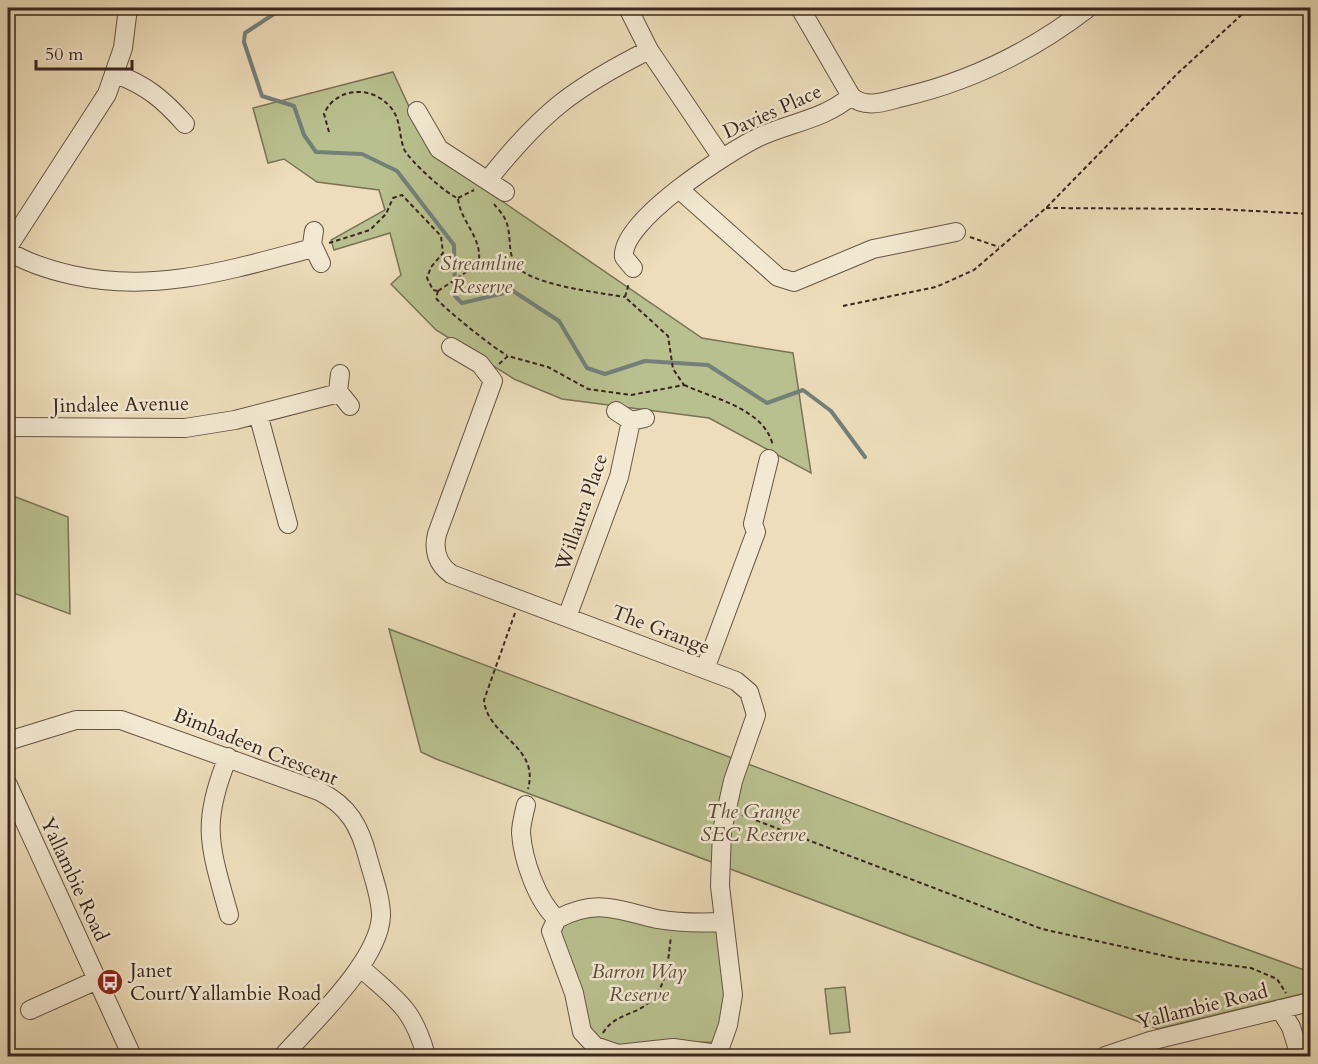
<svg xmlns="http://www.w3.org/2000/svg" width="1318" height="1064" font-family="Cardo,serif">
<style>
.green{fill:#b9c08f;stroke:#7a7357;stroke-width:1.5}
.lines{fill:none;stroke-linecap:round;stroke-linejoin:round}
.stream{stroke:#747f79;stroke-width:4}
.minor-casing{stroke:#675446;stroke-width:20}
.path{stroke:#3a261f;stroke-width:2;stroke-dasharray:4.5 3;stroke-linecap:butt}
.minor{stroke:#f3e9d2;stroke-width:18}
.labels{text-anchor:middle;stroke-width:5;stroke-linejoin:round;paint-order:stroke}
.street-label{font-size:20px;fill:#3a261f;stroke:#f3e9d2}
.park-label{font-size:20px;font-style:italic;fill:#5a4c3b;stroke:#f3e9d2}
.poi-label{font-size:20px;fill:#3a261f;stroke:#f3e9d2;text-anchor:start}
</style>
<rect width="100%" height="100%" fill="#edddba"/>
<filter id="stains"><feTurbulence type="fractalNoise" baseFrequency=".00333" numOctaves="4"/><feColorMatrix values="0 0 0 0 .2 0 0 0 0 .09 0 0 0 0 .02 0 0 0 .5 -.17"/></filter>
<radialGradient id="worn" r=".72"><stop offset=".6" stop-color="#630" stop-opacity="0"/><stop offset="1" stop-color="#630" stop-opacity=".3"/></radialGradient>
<path class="green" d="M393,72L430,152L702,338L793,353L811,473L709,418L562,399L514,379L436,330L391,284L401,275L390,233L334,250L331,240L385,210L379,190L317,182L284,159L268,163L253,108Z
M8,494L68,517L70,614L8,591Z
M389,629L1115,902L1310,972V992L1158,1029L436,759L421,752Z
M587,913L712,928L718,932C727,978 732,998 713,1042L653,1043L618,1049L598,1041L588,1031L558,925Z
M845,987L850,1032L830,1034L825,989Z"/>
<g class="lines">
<path class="stream" d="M283,8L245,33L244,42L262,96L294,106L304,135L316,152L362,154L397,171L454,245L455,296L462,303L513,291L559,321L587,368L605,374L645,361L708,365L767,403L803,390L831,411L865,457"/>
<g class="minor-casing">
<path id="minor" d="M628,8L649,50L722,158
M800,8L851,96C866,110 886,101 903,97C972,81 1032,51 1088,8
M116,74C146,85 164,100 185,124
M417,111L439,149L505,192
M488,180C541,113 573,88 649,50
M679,189L778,277L794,282L873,249L956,232
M314,231L312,244L321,263
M8,247L107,94L123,48L128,8
M8,251C27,263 50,270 72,275C156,294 233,269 313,248
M633,268L624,257C620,221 728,152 759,137C789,123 825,119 851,96
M451,347L480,364L493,381L437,534C433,550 437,564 451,574L736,681L749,692L756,715L733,781L722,831L720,886L733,995L728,1025L717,1056
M340,374L338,391L350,406
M616,411L631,421L645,418
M258,414L288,524
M8,427L185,428L235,420L339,393
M567,617L619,477L631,421
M705,669L756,532L753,524L769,459
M8,741L76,720H121L319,791C349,806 360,827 368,858C373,877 381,897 381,916C379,961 313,1022 283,1056
M228,757C200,825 210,846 229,915
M8,785L132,1056
M526,805C524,814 521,824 521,833C523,860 537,901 557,919
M360,967C396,1000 413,1007 426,1056
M1280,1009L1291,1027L1300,1056
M30,1010L97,980
M718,1054L673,1048L618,1054L595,1046L582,1032L574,993L551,931L557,919C597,898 617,910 657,919C679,923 701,923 723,922
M1105,1056L1150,1041L1310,1002"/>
</g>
<path class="path" d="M329,132L324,114C336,86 374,85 392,109C401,121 399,136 404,149C408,159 448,196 458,198C460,221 481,236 479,259L474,267L438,291
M458,198L474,190
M494,204C497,208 503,214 505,219C512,232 507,251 515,264C527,285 602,293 625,297
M1046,208L1217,209L1310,214
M970,237L999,247
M329,243L370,230L386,214L393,198L402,195L441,236L443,253L431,267L427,278L433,290L438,291
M438,291L436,298C440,305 498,352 507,355
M843,306L936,287L974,270L1046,208L1177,74L1249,8
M499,364L508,356L548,367L588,389L631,395L684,385L673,369L668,336L625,297L629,283
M684,385C715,399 765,409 773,446
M515,613L484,700C487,737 540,745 528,789
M742,815L1042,929L1179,959L1251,968L1277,979L1286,993
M603,1033C610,1021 621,1017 633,1012C667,998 667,968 671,936"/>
<use href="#minor" class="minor"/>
</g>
<defs>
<g id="bus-disc" transform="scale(1.35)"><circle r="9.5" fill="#8f2418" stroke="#f3e9d2"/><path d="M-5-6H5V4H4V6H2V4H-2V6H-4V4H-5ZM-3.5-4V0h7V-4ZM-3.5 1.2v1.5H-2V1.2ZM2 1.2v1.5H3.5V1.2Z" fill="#fff"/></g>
</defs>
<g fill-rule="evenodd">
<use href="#bus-disc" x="110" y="982"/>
</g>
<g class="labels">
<g class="street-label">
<text transform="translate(772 111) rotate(-24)" y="7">Davies Place</text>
<text transform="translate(121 404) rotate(-1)" y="7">Jindalee Avenue</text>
<text transform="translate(581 512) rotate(-71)" y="7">Willaura Place</text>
<text transform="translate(661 629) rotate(21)" y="7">The Grange</text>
<text transform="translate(256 746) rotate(22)" y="7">Bimbadeen Crescent</text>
<text transform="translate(75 879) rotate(65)" y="7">Yallambie Road</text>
<text transform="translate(1202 1006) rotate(-14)" y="7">Yallambie Road</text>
</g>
<g class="park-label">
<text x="482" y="270">Streamline<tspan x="482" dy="23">Reserve</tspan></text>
<text x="753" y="818">The Grange<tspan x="753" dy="23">SEC Reserve</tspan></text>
<text x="639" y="978">Barron Way<tspan x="639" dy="23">Reserve</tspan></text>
</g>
<g class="poi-label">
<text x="130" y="977">Janet<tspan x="130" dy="23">Court/Yallambie Road</tspan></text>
</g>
</g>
<rect width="1318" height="1064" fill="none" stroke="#edddba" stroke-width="30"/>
<rect x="9" y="9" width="1300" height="1046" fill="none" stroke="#3a261f" stroke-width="3"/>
<rect x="15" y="15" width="1288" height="1034" fill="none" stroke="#3a261f" stroke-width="1.5"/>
<path d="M36 60v9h96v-9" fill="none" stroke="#3a261f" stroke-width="3"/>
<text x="45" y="60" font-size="18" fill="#3a261f" stroke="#f3e9d2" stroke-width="4.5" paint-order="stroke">50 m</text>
<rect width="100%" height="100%" filter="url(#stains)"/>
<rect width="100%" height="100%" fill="url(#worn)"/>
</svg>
